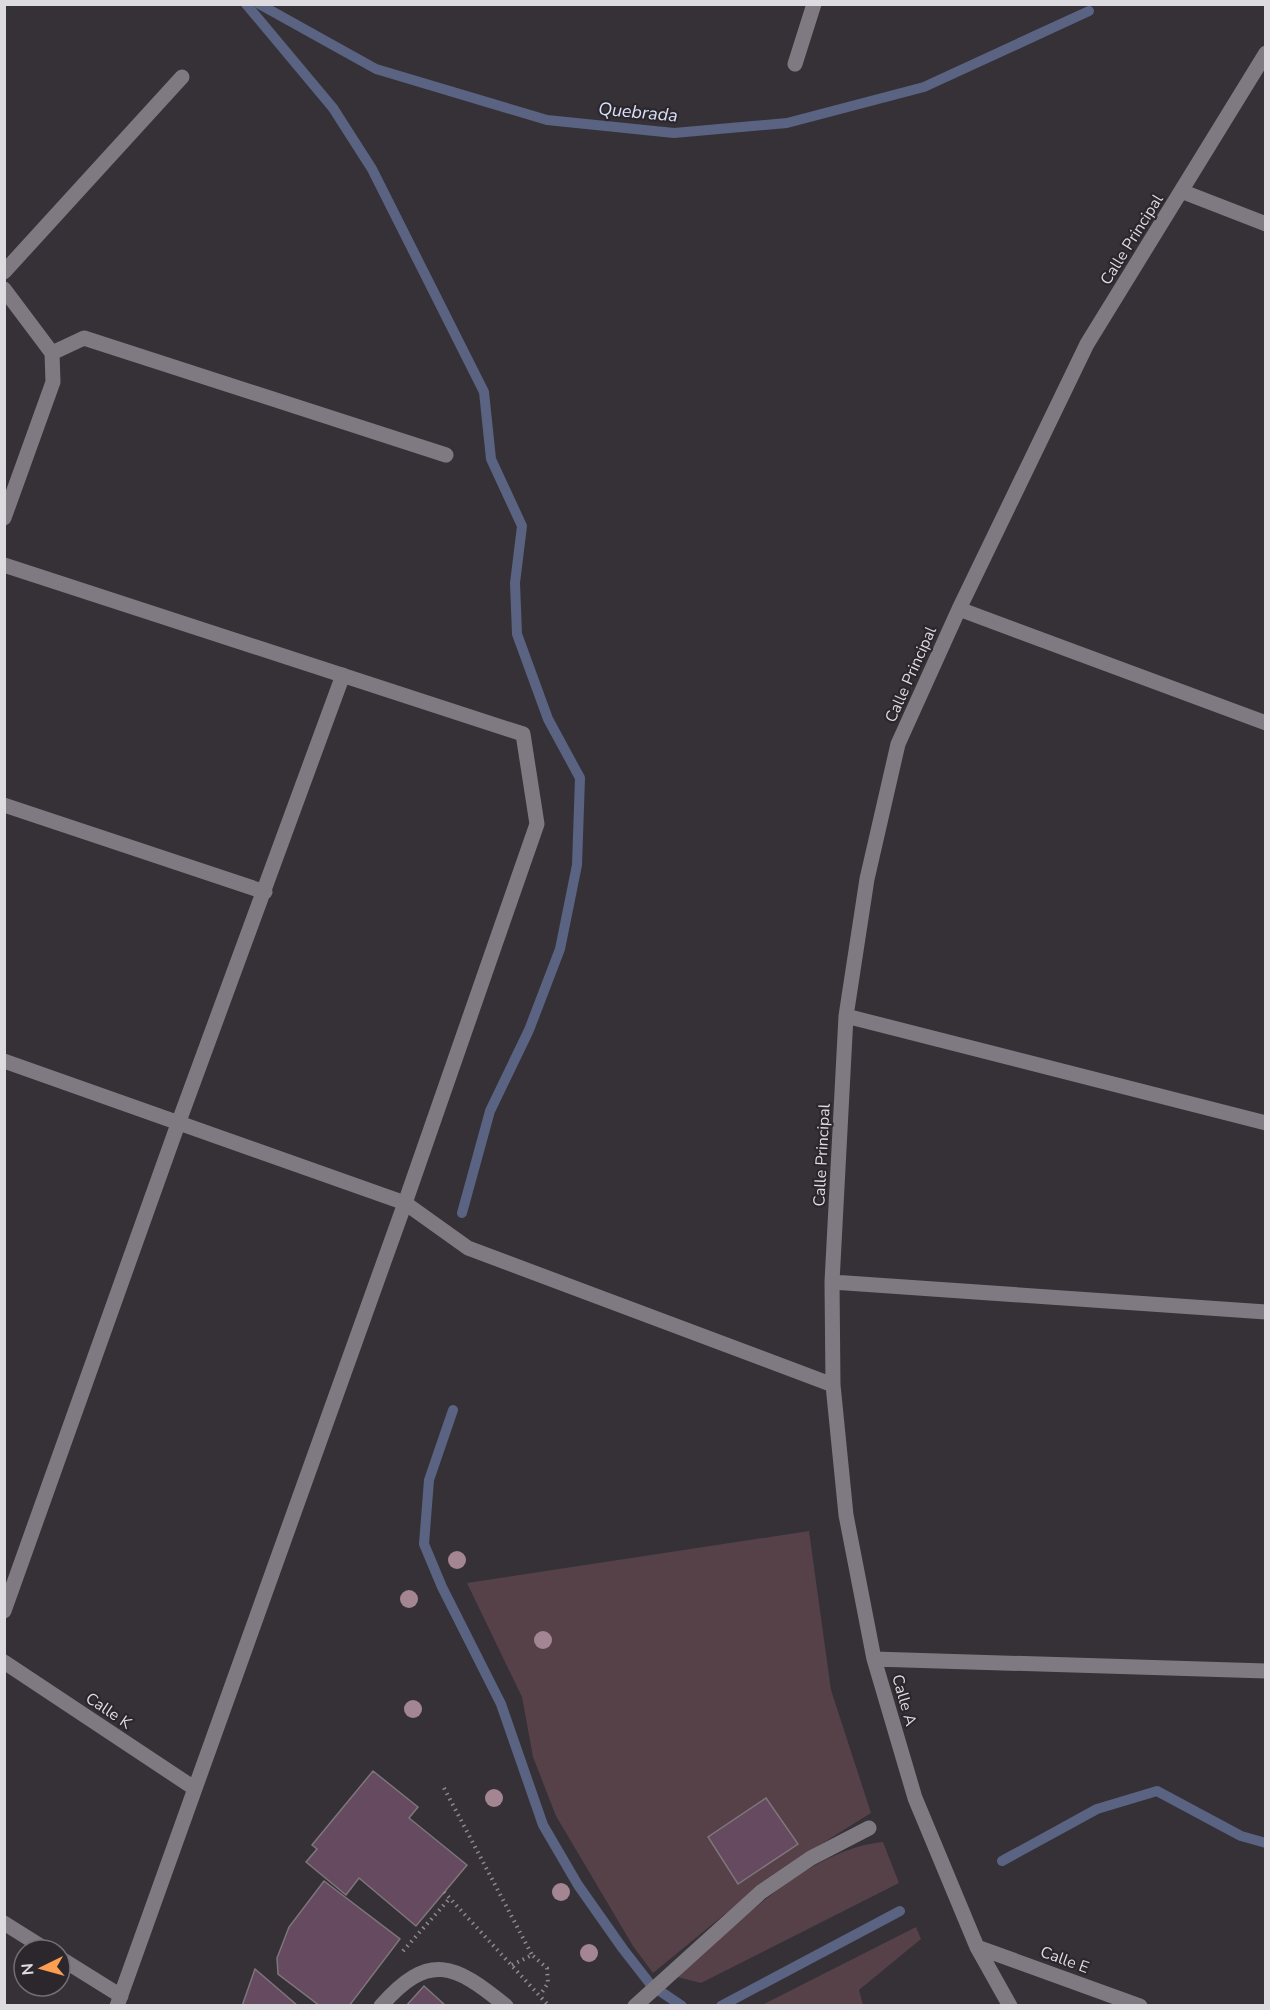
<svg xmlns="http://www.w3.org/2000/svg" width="1270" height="2010" font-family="'Nunito Sans',sans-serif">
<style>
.green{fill:#564149}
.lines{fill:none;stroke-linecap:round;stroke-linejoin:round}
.stream{stroke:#5a6382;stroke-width:10}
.building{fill:#664a5f;stroke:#7e767c;stroke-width:1.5}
.path{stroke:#8d8a8f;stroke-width:4;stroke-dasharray:1.5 4.5;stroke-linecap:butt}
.minor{stroke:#7f7a82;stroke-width:15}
.tree{fill:#a48592}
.labels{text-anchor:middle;stroke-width:4.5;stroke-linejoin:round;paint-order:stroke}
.street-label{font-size:16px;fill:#dedbe0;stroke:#2b272d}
.water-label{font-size:18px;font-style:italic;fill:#d9e0f7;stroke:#2b272d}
</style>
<rect width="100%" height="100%" fill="#353137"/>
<path class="green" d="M809,1531L831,1690L871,1813L802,1856L753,1891L653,1973L633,1946L556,1816L533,1757L522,1697L467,1583Z
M883,1842L899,1883L701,1983L677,1977C732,1929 807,1849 883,1842Z
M916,1927L921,1939L859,1990L863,2005H762Z"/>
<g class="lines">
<path class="stream" d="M246,4L333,108L372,169L484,392L491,459L522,526L515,583L517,634L548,719L580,778L577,865L560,949L529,1030L490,1111L462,1213
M259,4L376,69L547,120L674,133L787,123L924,87L1089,11
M453,1410L429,1480L424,1544L442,1587L501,1704L543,1825L578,1885L623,1949L651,1985L682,2006
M1002,1861L1097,1809L1157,1791L1241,1836L1266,1843
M721,2006L900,1911"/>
</g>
<path class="building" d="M373,1771L418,1807L409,1818L467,1865L416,1926L359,1878L346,1895L306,1862L317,1849L312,1845Z
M766,1798L798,1844L738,1884L708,1837Z
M324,1881L400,1939L349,2006H320L278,1974L277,1958L289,1927Z
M255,1969L298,2006H242Z
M424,1986L446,2006H406Z"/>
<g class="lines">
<path class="path" d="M444,1788L532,1955
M444,1892L549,2006
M403,1951L450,1898
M512,1965L532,1955L547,1968L548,1983L540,1995"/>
<path class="minor" d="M795,64L814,4
M1181,191L1266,224
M4,272L182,77
M4,289L52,353L53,382L4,518
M52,353L84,338L446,455
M4,565L523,734L537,824L405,1203L117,2006
M959,609L1266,723
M4,805L265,892
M846,1016L1266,1123
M4,1061L405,1203L468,1248L833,1385
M832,1282L1266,1312
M4,1611L178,1124L343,675
M874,1659L1266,1671
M4,1662L194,1788
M4,1923L47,1950
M977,1947L1140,2006
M60,1958L121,1996
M381,2006C429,1951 455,1964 506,2006
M635,2006L761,1892L811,1858L869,1828
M1010,2006L977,1947L915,1798L874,1659L846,1515L833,1385L832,1282L846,1016L867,879L898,744L959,609L1087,344L1266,53"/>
</g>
<g class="tree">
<circle cx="457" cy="1560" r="9"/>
<circle cx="409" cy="1599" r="9"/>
<circle cx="543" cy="1640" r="9"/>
<circle cx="413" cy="1709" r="9"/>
<circle cx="494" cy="1798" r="9"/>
<circle cx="561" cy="1892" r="9"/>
<circle cx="589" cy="1953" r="9"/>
</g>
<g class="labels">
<g class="street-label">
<text transform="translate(1131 239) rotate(-58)" y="6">Calle Principal</text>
<text transform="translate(910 674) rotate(-66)" y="6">Calle Principal</text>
<text transform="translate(821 1155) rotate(-87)" y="6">Calle Principal</text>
<text transform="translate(905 1700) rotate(74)" y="6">Calle A</text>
<text transform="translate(109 1710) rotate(34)" y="6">Calle K</text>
<text transform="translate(1065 1959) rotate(20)" y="6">Calle E</text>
</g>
<g class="water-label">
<text transform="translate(638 112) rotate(5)" y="6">Quebrada</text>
</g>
</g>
<rect width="1270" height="2010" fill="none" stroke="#dedbe0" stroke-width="12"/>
<g transform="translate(42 1968) rotate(265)"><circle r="28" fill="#2b272d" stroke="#736f75" stroke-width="1.5"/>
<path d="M0-4.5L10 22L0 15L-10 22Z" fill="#fb9e51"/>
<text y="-9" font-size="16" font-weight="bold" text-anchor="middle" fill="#dedbe0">N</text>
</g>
</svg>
